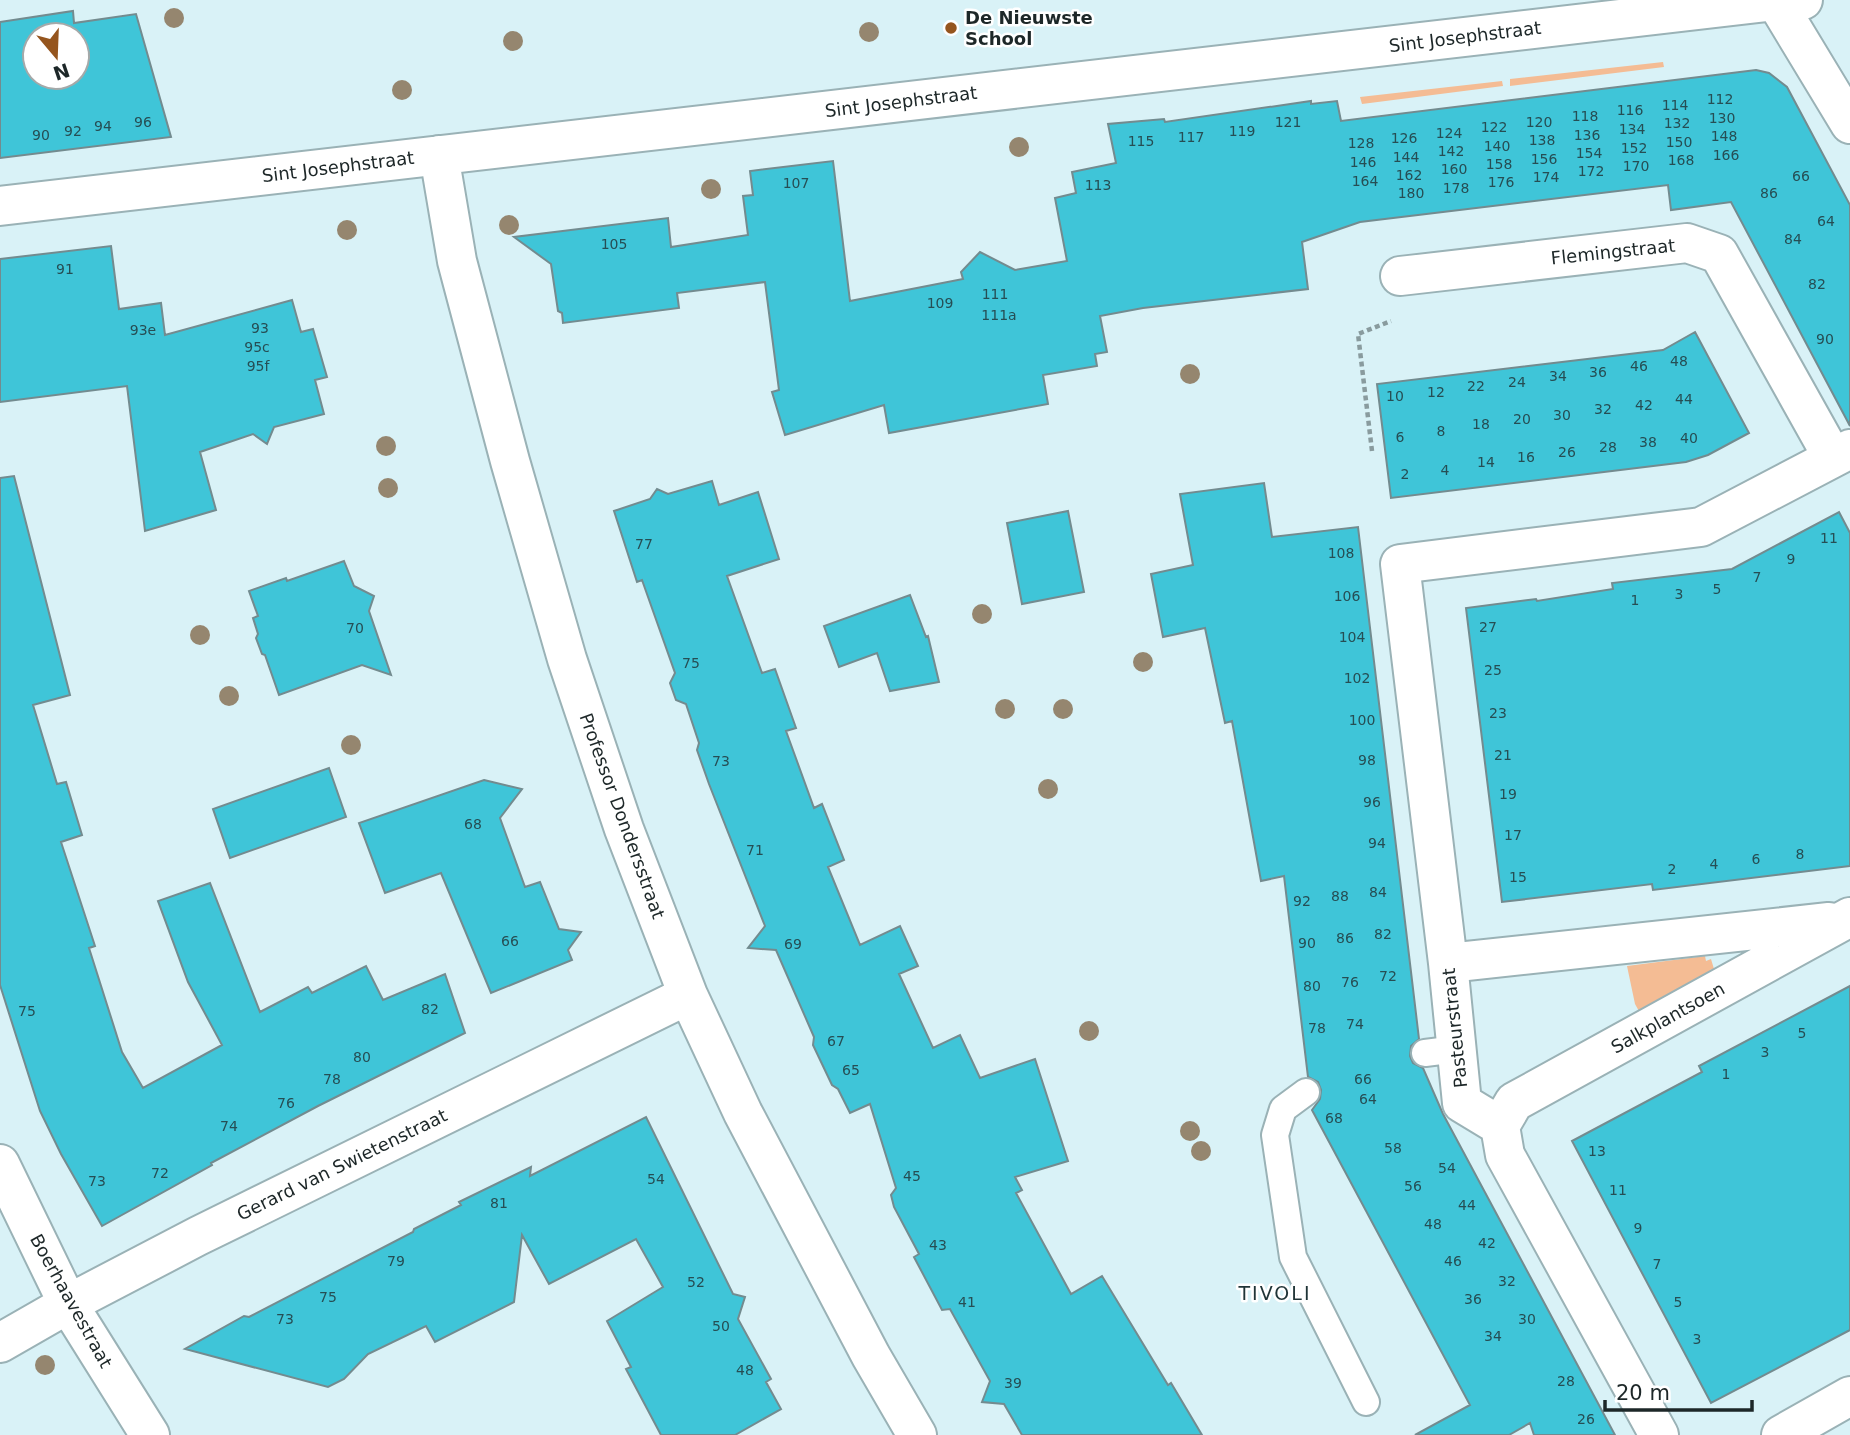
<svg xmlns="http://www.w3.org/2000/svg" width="1850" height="1435" font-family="'DejaVu Sans',sans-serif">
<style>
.green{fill:#f4bc94}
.building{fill:#3fc5d8;stroke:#738b8f;stroke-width:2;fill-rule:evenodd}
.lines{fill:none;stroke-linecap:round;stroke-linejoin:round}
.service-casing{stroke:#9ab2b6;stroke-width:30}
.minor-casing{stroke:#9ab2b6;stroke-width:42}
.path{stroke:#899b9e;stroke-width:4.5;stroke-dasharray:5 3.5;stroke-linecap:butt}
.service{stroke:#fff;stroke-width:26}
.minor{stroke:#fff;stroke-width:38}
.tree{fill:#95866f}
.poi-dot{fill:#95551e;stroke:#fff;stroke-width:2.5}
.labels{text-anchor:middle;stroke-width:5;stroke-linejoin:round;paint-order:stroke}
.number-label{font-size:14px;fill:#264e54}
.poi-label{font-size:18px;font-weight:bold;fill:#1d2728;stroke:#fff;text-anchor:start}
.street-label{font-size:18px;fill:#1d2728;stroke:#fff}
.neighbourhood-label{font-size:19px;letter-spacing:2px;fill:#1f3437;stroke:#fff}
</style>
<rect width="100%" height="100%" fill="#d9f2f7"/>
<path class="green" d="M1663,62L1664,67L1510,86V79Z
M1502,81L1503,86L1362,104L1360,97Z
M1705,956L1706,961L1711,959L1714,969L1710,970L1711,975L1640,1013L1635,1004L1627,966Z"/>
<path class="building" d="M73,11L74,23L136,14L171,137L0,158V22ZM35,35H77V77H35Z
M1756,70L1769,73L1787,87L1850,205V426L1731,202L1671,210L1668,185L1360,222L1302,242L1308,289L1143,308L1100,316L1107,352L1095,354L1097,366L1043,375L1048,404L889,433L884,405L785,435L772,392L779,390L765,282L677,293L679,308L563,323L562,313L558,311L551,264L514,237L668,218L671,247L748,235L743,196L753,195L750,171L833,161L850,301L963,279L961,272L980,252L1015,270L1067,261L1055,198L1076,193L1072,172L1116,163L1108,124L1164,119L1165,122L1311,101V104L1337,101L1341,121Z
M111,246L119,309L161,303L165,335L292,300L301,332L313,329L327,377L315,380L324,414L274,427L267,444L253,434L200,452L216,510L145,531L127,386L0,402V259Z
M1695,332L1749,433L1708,455L1686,462L1391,498L1377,384L1663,350Z
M14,476L70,695L33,705L57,784L66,782L82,835L61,842L95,946L89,948L122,1052L143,1088L222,1045L188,982L158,901L210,883L260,1012L308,987L312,993L366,966L383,1000L445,974L465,1033L318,1106L211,1163L212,1165L102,1226L61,1154L40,1111L0,985V478Z
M712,481L719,505L758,492L779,559L727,576L762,673L775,669L796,728L786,731L814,808L822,804L844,860L828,867L860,945L900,926L918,966L899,974L933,1048L960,1035L980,1078L1035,1059L1068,1161L1015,1177L1022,1190L1016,1193L1071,1294L1102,1276L1168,1385L1171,1383L1202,1435H1022L1004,1404L982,1402L990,1381L950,1309L942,1310L914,1257L919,1254L894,1207L891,1195L896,1188L870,1104L850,1113L838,1089L832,1085L813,1045L814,1037L776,950L748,948L765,926L709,784L697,750L699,743L686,704L676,700L670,683L675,673L642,580L637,582L614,511L650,499L657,489L668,494Z
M1264,483L1272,537L1358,527L1419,1039L1411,1046L1410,1056L1413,1063L1423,1068L1443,1114L1615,1435H1534L1530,1423L1509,1435H1415L1470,1405L1312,1110L1320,1099L1321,1090L1318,1082L1308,1077L1284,876L1261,881L1232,721L1225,723L1205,628L1163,637L1151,574L1193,565L1180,494Z
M1068,511L1084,592L1022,604L1007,523Z
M1839,512L1850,533V866L1653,890L1652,884L1502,902L1466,608L1536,599L1537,601L1613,589L1612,583L1732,569Z
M344,561L354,586L374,596L369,611L391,675L362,665L279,695L265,655L262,654L256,638L258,634L253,618L258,616L249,591L286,578L287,581Z
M910,595L926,637L928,636L939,682L890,691L877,653L839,667L824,626Z
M329,768L346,817L230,858L213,809Z
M484,780L522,789L500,818L525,887L540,882L559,929L581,932L568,950L572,960L491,993L441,873L385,893L359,823Z
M1850,986V1330L1711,1403L1572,1141L1702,1072L1699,1066Z
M646,1117L733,1294L745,1297L738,1319L771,1379L766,1382L781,1409L735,1435H661L626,1369L631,1367L607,1321L663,1287L636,1239L549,1284L522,1235L514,1302L435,1342L426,1326L368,1354L344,1379L328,1387L185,1349L244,1316L249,1317L413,1232L414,1229L461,1205L459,1202L531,1167L530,1176Z"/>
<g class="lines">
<g class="service-casing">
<path id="service" d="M1425,1053L1457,1049
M1306,1092L1283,1109L1275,1135L1293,1257L1366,1402"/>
</g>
<g class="minor-casing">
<path id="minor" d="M1775,0L1850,124
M439,155L457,261L510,461L567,659L624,829L688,995L743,1113L871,1356L917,1435
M0,206L1776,1L1803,0
M1400,276L1687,243L1719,254L1833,458
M1448,963L1829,922
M1500,1126L1514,1102L1850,917
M0,1164L68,1304L150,1435
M0,1343L68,1304L198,1236L688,995
M1659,1435L1505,1155L1500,1126L1462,1103L1448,963L1400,564L1701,527L1850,449
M1781,1435L1850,1396"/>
</g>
<path class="path" d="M1372,451L1358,334L1391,321"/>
<use href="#service" class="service"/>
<use href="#minor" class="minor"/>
</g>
<g class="tree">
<circle cx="174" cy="18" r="10"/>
<circle cx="869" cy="32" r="10"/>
<circle cx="513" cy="41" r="10"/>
<circle cx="402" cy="90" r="10"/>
<circle cx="1019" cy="147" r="10"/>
<circle cx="711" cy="189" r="10"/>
<circle cx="509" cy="225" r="10"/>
<circle cx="347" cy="230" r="10"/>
<circle cx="1190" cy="374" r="10"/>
<circle cx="386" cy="446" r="10"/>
<circle cx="388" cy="488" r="10"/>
<circle cx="982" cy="614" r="10"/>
<circle cx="200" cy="635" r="10"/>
<circle cx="1143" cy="662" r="10"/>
<circle cx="229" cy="696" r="10"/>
<circle cx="1005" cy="709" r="10"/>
<circle cx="1063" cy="709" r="10"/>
<circle cx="351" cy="745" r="10"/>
<circle cx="1048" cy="789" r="10"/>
<circle cx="1089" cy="1031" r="10"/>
<circle cx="1190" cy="1131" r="10"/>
<circle cx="1201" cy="1151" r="10"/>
<circle cx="45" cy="1365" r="10"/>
</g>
<circle class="poi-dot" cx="951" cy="28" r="7"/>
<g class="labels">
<g class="number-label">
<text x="1720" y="104">112</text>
<text x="1675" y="110">114</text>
<text x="1630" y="115">116</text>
<text x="1585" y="121">118</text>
<text x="1722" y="123">130</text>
<text x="143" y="127">96</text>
<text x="1288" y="127">121</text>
<text x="1539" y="127">120</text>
<text x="1677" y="128">132</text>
<text x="103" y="131">94</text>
<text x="1494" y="132">122</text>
<text x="1632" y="134">134</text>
<text x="73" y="136">92</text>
<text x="1242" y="136">119</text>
<text x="1449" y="138">124</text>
<text x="41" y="140">90</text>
<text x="1587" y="140">136</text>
<text x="1724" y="141">148</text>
<text x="1191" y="142">117</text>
<text x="1404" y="143">126</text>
<text x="1542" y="145">138</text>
<text x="1141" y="146">115</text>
<text x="1679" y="147">150</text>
<text x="1361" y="148">128</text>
<text x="1497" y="151">140</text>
<text x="1634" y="153">152</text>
<text x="1451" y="156">142</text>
<text x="1589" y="158">154</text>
<text x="1726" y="160">166</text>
<text x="1406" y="162">144</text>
<text x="1544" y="164">156</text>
<text x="1681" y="165">168</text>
<text x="1363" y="167">146</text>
<text x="1499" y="169">158</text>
<text x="1636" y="171">170</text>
<text x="1454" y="174">160</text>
<text x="1591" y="176">172</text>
<text x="1409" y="180">162</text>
<text x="1801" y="181">66</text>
<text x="1546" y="182">174</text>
<text x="1365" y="186">164</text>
<text x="1501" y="187">176</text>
<text x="796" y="188">107</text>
<text x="1098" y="190">113</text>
<text x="1456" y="193">178</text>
<text x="1411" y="198">180</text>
<text x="1769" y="198">86</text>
<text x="1826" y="226">64</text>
<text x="1793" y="244">84</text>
<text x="614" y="249">105</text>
<text x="65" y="274">91</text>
<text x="1817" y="289">82</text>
<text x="995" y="299">111</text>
<text x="940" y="308">109</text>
<text x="999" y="320">111a</text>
<text x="260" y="333">93</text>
<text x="143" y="335">93e</text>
<text x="1825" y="344">90</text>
<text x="257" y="352">95c</text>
<text x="1679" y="366">48</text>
<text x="258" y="371">95f</text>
<text x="1639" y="371">46</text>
<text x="1598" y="377">36</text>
<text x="1558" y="381">34</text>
<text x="1517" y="387">24</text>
<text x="1476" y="391">22</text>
<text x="1436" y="397">12</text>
<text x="1395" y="401">10</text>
<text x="1684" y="404">44</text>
<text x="1644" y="410">42</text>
<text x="1603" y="414">32</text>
<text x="1562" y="420">30</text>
<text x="1522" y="424">20</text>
<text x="1481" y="429">18</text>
<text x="1441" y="436">8</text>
<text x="1400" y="442">6</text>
<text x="1689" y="443">40</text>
<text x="1648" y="447">38</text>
<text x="1608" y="452">28</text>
<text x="1567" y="457">26</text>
<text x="1526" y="462">16</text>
<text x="1486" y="467">14</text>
<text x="1445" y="475">4</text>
<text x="1405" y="479">2</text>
<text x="1829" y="543">11</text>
<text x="644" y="549">77</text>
<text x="1341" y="558">108</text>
<text x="1791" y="564">9</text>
<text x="1757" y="582">7</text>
<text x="1717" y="594">5</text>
<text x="1679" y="599">3</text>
<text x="1347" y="601">106</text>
<text x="1635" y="605">1</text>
<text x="1488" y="632">27</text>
<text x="355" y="633">70</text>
<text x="1352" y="642">104</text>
<text x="691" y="668">75</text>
<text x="1493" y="675">25</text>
<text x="1357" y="683">102</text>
<text x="1498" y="718">23</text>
<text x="1362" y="725">100</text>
<text x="1503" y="760">21</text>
<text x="1367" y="765">98</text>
<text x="721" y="766">73</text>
<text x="1508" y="799">19</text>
<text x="1372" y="807">96</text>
<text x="473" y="829">68</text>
<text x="1513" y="840">17</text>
<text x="1377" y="848">94</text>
<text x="755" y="855">71</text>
<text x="1800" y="859">8</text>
<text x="1756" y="864">6</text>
<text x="1714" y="869">4</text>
<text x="1672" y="874">2</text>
<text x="1518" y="882">15</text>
<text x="1378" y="897">84</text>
<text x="1340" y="901">88</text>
<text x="1302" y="906">92</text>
<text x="1383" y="939">82</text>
<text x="1345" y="943">86</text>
<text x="510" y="946">66</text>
<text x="1307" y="948">90</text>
<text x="793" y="949">69</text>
<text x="1388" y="981">72</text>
<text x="1350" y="987">76</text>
<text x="1312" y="991">80</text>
<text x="430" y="1014">82</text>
<text x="27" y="1016">75</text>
<text x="1355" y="1029">74</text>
<text x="1317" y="1033">78</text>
<text x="1802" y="1038">5</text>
<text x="836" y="1046">67</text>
<text x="1765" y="1057">3</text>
<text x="362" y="1062">80</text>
<text x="851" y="1075">65</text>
<text x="1726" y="1079">1</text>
<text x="332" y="1084">78</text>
<text x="1363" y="1084">66</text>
<text x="1368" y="1104">64</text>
<text x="286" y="1108">76</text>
<text x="1334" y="1123">68</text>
<text x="229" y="1131">74</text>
<text x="1393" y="1153">58</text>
<text x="1597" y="1156">13</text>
<text x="1447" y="1173">54</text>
<text x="160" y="1178">72</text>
<text x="912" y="1181">45</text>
<text x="656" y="1184">54</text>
<text x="97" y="1186">73</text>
<text x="1413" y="1191">56</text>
<text x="1618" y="1195">11</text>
<text x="499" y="1208">81</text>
<text x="1467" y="1210">44</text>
<text x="1433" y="1229">48</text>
<text x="1638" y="1233">9</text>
<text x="1487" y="1248">42</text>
<text x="938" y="1250">43</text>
<text x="396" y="1266">79</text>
<text x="1453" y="1266">46</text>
<text x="1657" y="1269">7</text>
<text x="1507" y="1286">32</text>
<text x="696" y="1287">52</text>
<text x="328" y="1302">75</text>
<text x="1473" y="1304">36</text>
<text x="967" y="1307">41</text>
<text x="1678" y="1307">5</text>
<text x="285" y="1324">73</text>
<text x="1527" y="1324">30</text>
<text x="721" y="1331">50</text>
<text x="1493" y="1341">34</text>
<text x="1697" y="1344">3</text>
<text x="745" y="1375">48</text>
<text x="1566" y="1386">28</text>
<text x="1013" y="1388">39</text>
<text x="1586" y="1424">26</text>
</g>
<g class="poi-label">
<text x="965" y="24">De Nieuwste<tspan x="965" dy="21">School</tspan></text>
</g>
<g class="street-label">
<text transform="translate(1465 37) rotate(-7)" y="6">Sint Josephstraat</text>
<text transform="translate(901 102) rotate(-7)" y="6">Sint Josephstraat</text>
<text transform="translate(338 167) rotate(-7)" y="6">Sint Josephstraat</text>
<text transform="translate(1613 252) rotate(-6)" y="6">Flemingstraat</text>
<text transform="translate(622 816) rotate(70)" y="6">Professor Dondersstraat</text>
<text transform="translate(1668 1018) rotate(-29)" y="6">Salkplantsoen</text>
<text transform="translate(1455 1028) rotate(-96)" y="6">Pasteurstraat</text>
<text transform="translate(342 1165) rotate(-26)" y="6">Gerard van Swietenstraat</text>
<text transform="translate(71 1301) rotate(61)" y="6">Boerhaavestraat</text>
</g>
<g class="neighbourhood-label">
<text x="1275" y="1300">TIVOLI</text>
</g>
</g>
<g transform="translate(56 56) rotate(161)"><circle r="33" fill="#ffffff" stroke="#a5a9a9" stroke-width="2"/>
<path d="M0-5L12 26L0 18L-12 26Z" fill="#95551e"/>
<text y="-10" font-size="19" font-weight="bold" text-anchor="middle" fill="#1d2728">N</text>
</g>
<path d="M1605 1400v10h147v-10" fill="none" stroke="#1d2728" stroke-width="3.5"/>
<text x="1616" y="1400" font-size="21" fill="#1d2728" stroke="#ffffff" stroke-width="5" paint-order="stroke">20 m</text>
</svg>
